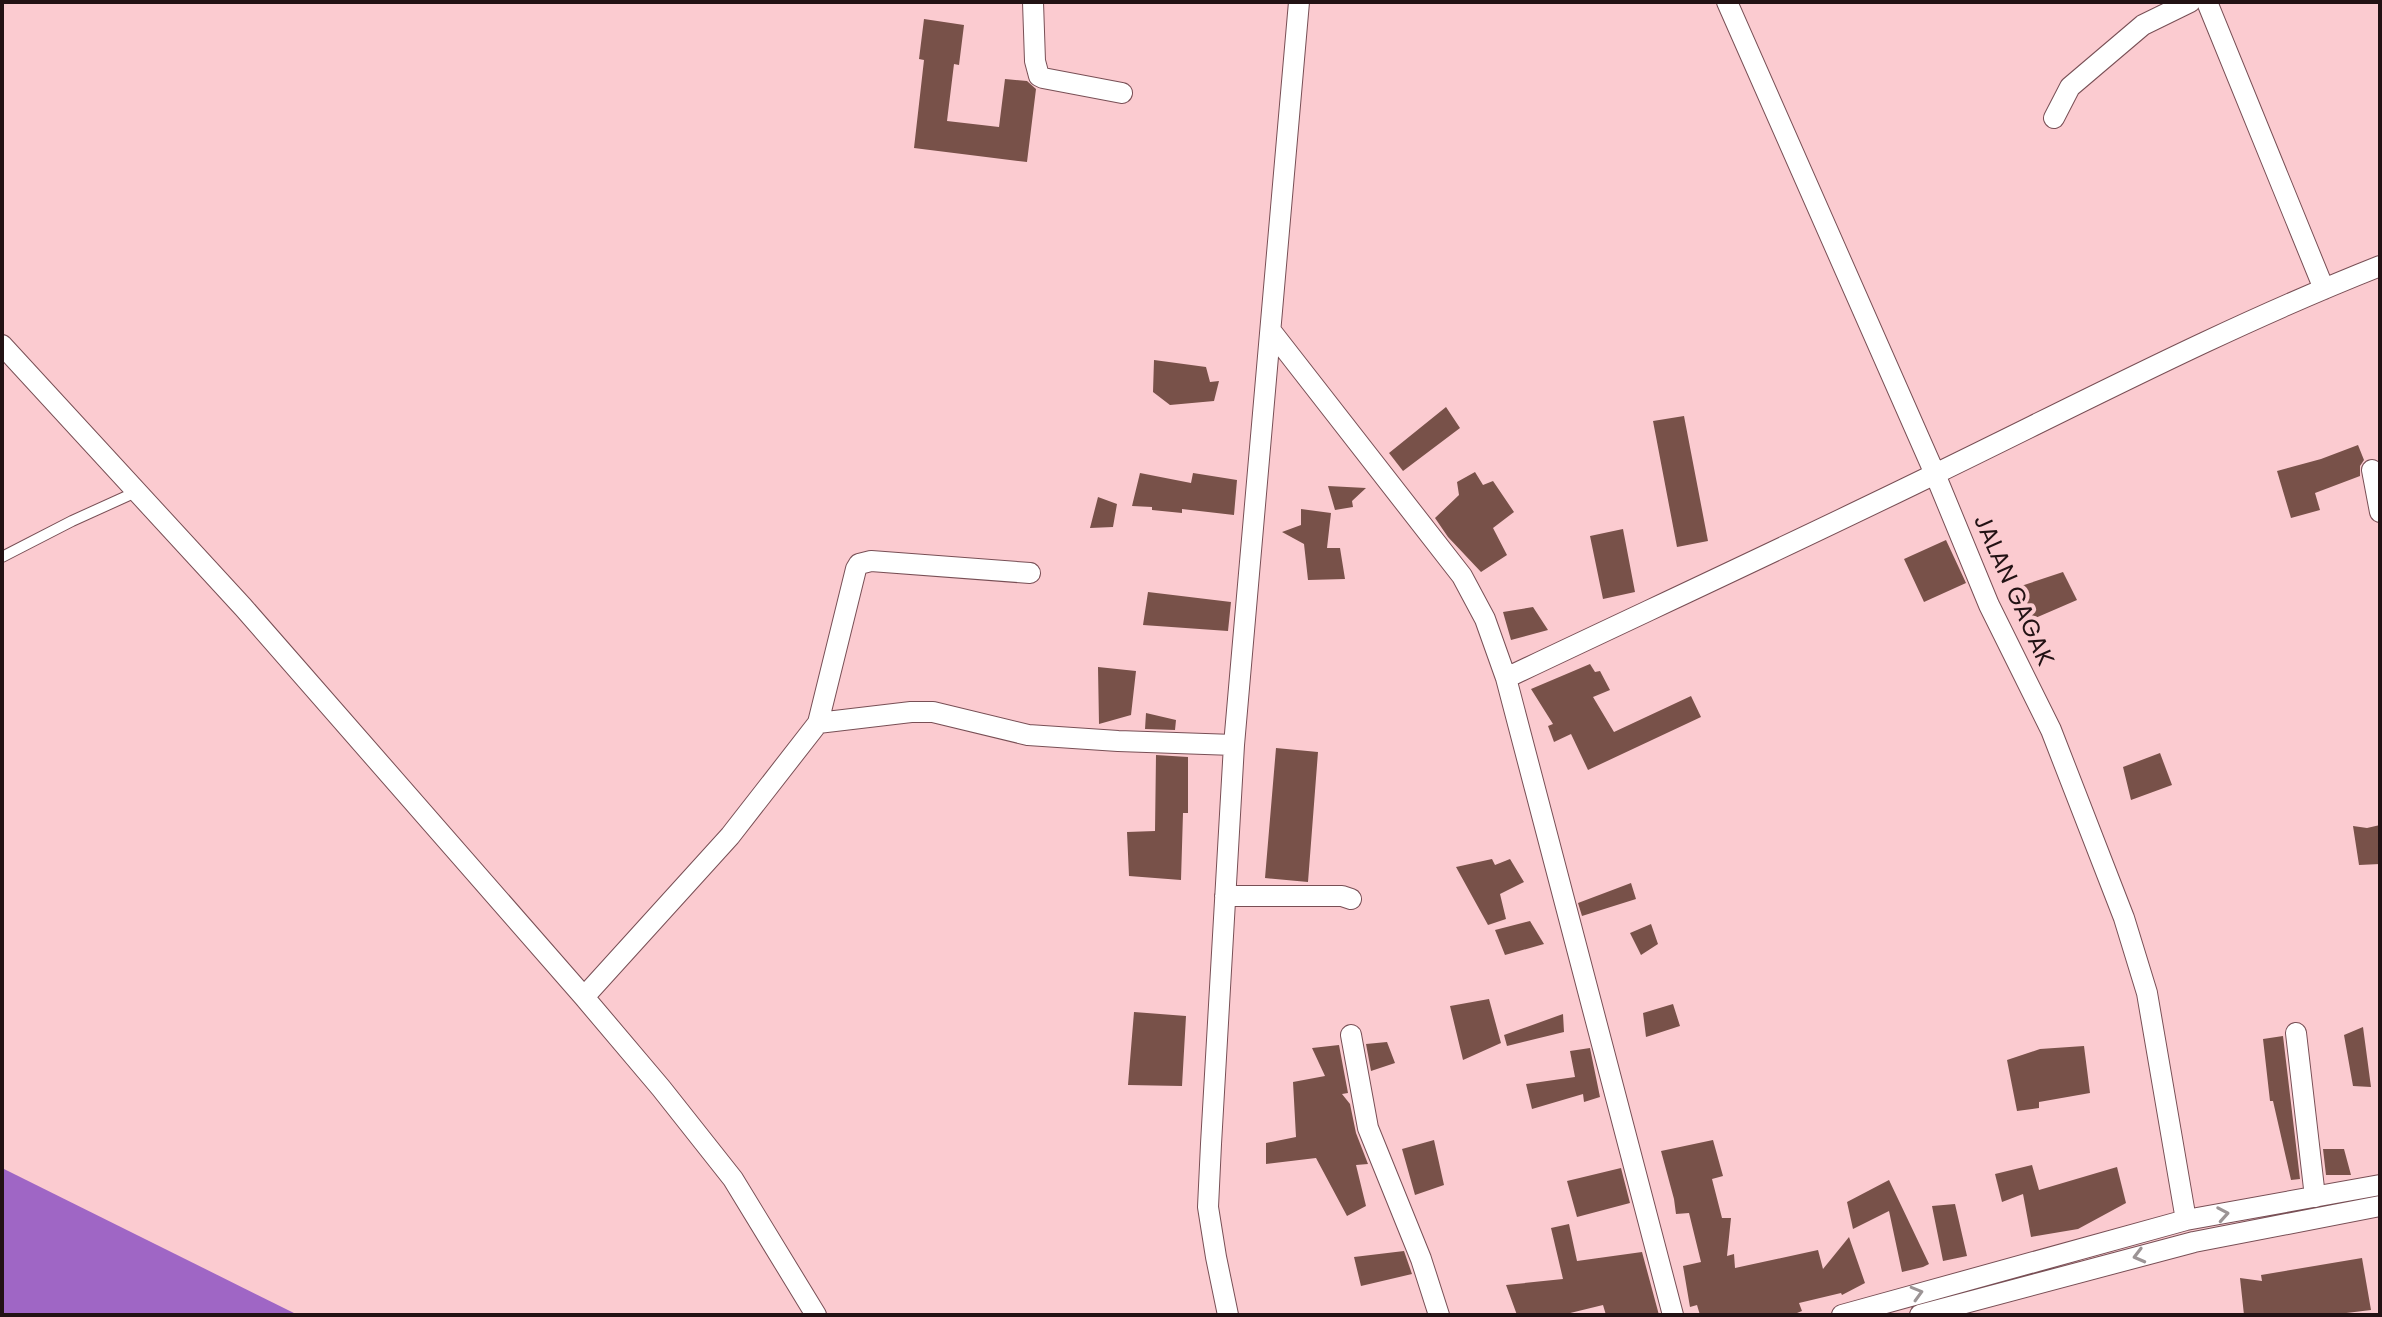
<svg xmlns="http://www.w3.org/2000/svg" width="2382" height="1317" font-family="Poppins,sans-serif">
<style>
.water{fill:#9f66c5}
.building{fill:#785149}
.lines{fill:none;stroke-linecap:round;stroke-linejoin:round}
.service-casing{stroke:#784f55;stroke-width:12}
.minor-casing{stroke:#784f55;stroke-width:22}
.service{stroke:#fff;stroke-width:10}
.minor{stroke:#fff;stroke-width:20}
.oneway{stroke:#9c9495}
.labels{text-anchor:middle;stroke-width:8;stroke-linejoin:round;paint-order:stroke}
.street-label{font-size:24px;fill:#221214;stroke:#fbcbd0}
</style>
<rect width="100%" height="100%" fill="#fbcbd0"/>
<path class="water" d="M2,1168L298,1315H2Z"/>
<path class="building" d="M924,19L964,25L959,65L954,64L947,121L999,127L1005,79L1027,81L1036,89L1027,162L914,148L924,60L919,59Z
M1154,360L1206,367L1210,382L1219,381L1214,401L1170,405L1153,392Z
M1446,407L1460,428L1403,471L1389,453Z
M1684,416L1708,541L1677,547L1653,421Z
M2358,445L2364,460L2360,466V476L2315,493L2320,510L2291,518L2277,471L2321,459Z
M1475,472L1483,485L1493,481L1514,512L1493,528L1507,555L1481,572L1448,537L1435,518L1459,495L1457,482Z
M1140,473L1191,483L1193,473L1237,480L1234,515L1182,509V513L1152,510V507L1132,506Z
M1328,486L1366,488L1352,501L1353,507L1335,510Z
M1098,497L1117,504L1113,527L1090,528Z
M1301,509L1331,513L1327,548H1340L1345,579L1308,580L1304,544L1282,532L1301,525Z
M1623,529L1635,592L1603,599L1590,536Z
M1946,540L1966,583L1924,602L1904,559Z
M2063,572L2077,600L2033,619L2021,586Z
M1148,592L1231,602L1228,631L1143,625Z
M1533,607L1548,630L1511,640L1503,612Z
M1590,664L1595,672L1600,671L1610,690L1593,697L1614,732L1691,696L1701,717L1588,770L1571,734L1554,742L1548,726L1553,724L1531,689Z
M1098,667L1136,671L1131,715L1099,724Z
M1146,713L1176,720L1175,730L1145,729Z
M1276,748L1318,752L1308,882L1265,878Z
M2160,753L2172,785L2131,800L2123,767Z
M1156,755L1188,757V813H1183L1181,880L1129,876L1127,832L1155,831Z
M2380,825V864L2359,865L2353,826L2367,828Z
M1492,859L1495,865L1510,859L1524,882L1500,894L1506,919L1488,925L1456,867Z
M1631,883L1636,899L1582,916L1578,903Z
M1530,921L1544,944L1505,955L1495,930Z
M1651,924L1658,944L1641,955L1630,933Z
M1489,999L1501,1043L1463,1060L1450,1006Z
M1673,1004L1680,1026L1646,1037L1643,1013Z
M1134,1012L1186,1016L1182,1086L1128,1085Z
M1563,1014L1564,1032L1507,1046L1504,1035Z
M2363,1027L2371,1087L2353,1086L2344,1035Z
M2283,1036L2300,1179L2291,1180L2273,1101H2270L2263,1039Z
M1387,1042L1395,1063L1371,1071L1366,1044Z
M1339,1045L1348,1093L1342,1094L1350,1104L1356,1133L1368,1164L1356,1165L1366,1206L1347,1216L1316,1158L1266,1164V1143L1296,1137L1293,1082L1325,1076L1312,1048Z
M2084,1046L2090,1093L2039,1102V1108L2017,1111L2007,1060L2040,1049Z
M1590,1048L1600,1097L1584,1102L1583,1094L1532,1109L1526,1084L1575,1077L1570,1051Z
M1434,1140L1444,1185L1415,1195L1402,1149Z
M1713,1140L1723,1176L1712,1179L1722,1218H1731L1727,1256L1734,1254L1735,1268L1818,1250L1823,1269L1849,1237L1865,1283L1842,1295L1841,1293L1799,1303L1802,1311L1792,1315H1700L1697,1305L1690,1307L1683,1266L1701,1262L1689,1213L1676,1214L1674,1199L1661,1151Z
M2323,1149H2344L2351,1175H2326Z
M2032,1165L2039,1190L2117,1167L2126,1203L2078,1229L2031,1237L2023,1194L2002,1202L1995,1174Z
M1621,1168L1630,1203L1577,1217L1567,1181Z
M1889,1180L1929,1264L1923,1267L1902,1272L1889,1211L1853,1229L1847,1202Z
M1955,1204L1967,1256L1943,1261L1932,1206Z
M1569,1224L1577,1261L1642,1252L1659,1315H1606L1603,1305L1562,1315H1517L1506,1285L1563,1279L1551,1228Z
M1404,1251L1412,1274L1361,1286L1354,1257Z
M2362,1258L2371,1310L2330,1315H2244L2240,1278L2262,1281L2261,1275Z"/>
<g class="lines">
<g class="service-casing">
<path id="service" d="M2,557L72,521L136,492"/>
</g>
<g class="minor-casing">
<path id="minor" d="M1033,2L1035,61L1039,76L1043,78L1122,93
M1727,2L1935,474L1989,605L2051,730L2124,918L2147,993L2186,1220
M2207,2L2324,289
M2054,118L2070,87L2143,25L2190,2
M1271,331L1462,576L1485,619L1506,678L1673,1315
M2,345L243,607L584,997L661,1088L733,1179L816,1315
M2372,470L2380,512
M1506,678C1649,610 1794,543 1937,473C2083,402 2228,326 2380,266
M818,723L856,569L859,564L871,561L1030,573
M1225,896H1342L1351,899
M584,997L730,836L818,723L911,712H933L1028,735L1118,741L1234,745
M2296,1033L2315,1197
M1351,1035L1368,1128L1421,1259L1439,1315
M1228,1315L1216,1257L1208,1207L1211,1144L1234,745L1299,2
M1842,1315L2186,1220L2380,1185
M1920,1315L2194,1242L2380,1206"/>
</g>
<use href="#service" class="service"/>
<use href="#minor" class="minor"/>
</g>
<defs><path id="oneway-chevron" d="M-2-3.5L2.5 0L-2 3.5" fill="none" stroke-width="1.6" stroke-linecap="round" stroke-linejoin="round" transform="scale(2)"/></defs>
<g class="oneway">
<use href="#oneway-chevron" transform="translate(2223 1214) rotate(-10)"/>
<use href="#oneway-chevron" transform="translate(2139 1256) rotate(165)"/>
<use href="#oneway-chevron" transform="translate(1917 1293) rotate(-16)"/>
</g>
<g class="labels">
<g class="street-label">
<text transform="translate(2014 590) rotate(66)" y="8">JALAN GAGAK</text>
</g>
</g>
<rect width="2382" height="1317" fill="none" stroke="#221214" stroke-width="8"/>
</svg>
